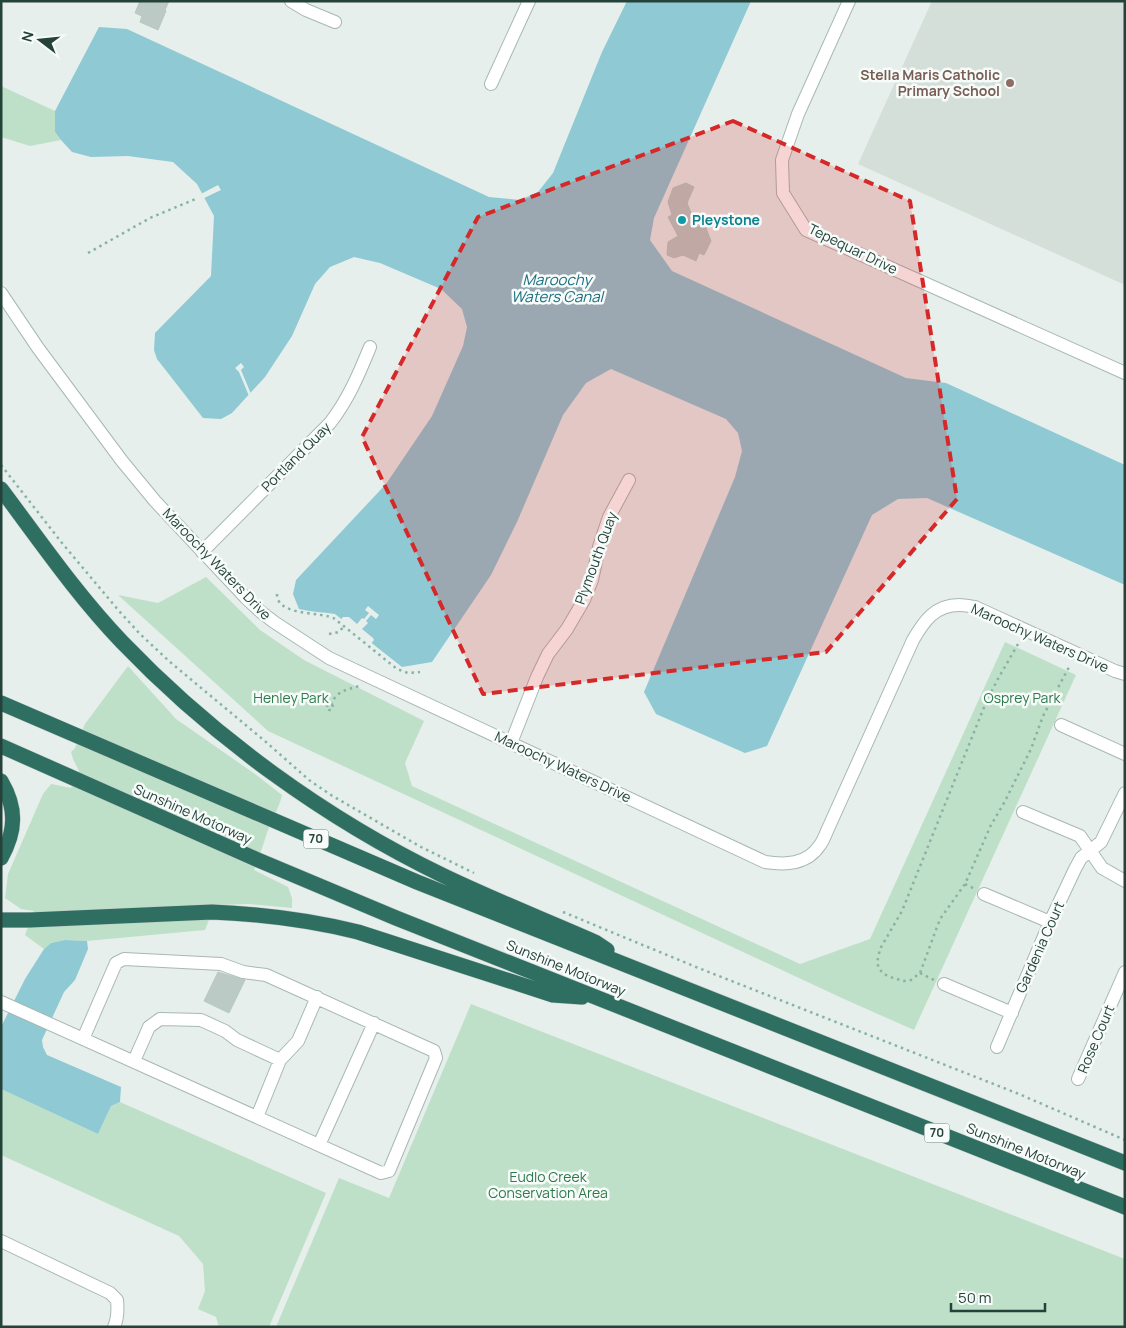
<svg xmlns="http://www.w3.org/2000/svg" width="1126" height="1328" font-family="Manrope,sans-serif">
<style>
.built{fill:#d4dfda}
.green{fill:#bfe0c8}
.water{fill:#8ec9d4}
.pier{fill:#e6efeb}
.building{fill:#bbcac4;stroke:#b8c9c2}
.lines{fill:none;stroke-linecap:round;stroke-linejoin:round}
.minor-casing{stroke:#a8b8b2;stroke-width:14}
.highway-casing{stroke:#c2cac8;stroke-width:16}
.path{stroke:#86b3a5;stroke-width:2.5;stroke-dasharray:2.5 4;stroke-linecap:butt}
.minor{stroke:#fff;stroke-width:12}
.highway{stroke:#2f6f62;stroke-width:15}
.marked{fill:#d62828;fill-opacity:0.2;stroke:#d62828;stroke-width:4;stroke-dasharray:10 6;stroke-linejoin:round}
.education-dot{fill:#8d6e63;stroke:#f7fbf9;stroke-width:2}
.culture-dot{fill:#0f9aa8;stroke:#f7fbf9;stroke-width:2}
.labels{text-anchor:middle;stroke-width:5;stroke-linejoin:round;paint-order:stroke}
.shield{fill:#f7fbf9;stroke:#637a73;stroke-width:1}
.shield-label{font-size:12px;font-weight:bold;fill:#24423a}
.education-label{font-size:14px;font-weight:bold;fill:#785e54;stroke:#f7fbf9;text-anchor:end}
.culture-label{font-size:14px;font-weight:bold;fill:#0d838f;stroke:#f7fbf9;text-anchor:start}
.street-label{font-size:14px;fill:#24423a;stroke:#f7fbf9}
.park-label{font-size:14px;fill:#2d7a4b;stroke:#f7fbf9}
.water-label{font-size:15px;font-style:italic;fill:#1c6f80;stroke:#f7fbf9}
</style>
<rect width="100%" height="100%" fill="#e6efeb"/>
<path class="built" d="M932,1H1125V285L858,164Z"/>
<path class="green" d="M1,86L55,111V132L61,140L30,146L1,137Z
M206,577L260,630L304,660L424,721L405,763L412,786L800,964L870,939L1005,642L1076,675L914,1030L844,999L268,731L118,595L158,603Z
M128,666L176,719L255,774L282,795C278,811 272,819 267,833C263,845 259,858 254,870L288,887L292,898V908L249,904L215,905L205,930L87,941L65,940L51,943L44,949L25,935L34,911L21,909L5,898L8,874L43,794L51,784L71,788L79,771L73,759L71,752L75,748L85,724Z
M471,1004L1125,1259V1327H276L339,1178L389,1198Z
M1,1089L98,1134L111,1106L120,1102L326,1193L269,1327H219L216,1317L198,1309L205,1291L203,1264L179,1236L1,1155Z"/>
<path class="water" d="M627,1H751L654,218L650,240L672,271L906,378L946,383L1125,465V585L927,498L898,499L872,515L767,746L745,753L656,714L644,692L735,477L742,451L738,433L726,419L611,369L586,383L563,415L517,522L491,575L432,662L402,667L335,614C323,612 311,612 299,609L293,594L296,580L386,484L432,416L463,346L467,327L462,309L441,289L380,263L354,257L330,267L315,284L292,336L265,377L232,413L221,419L203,418L157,359L154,350L155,333L211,276L214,216L197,184L173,162L128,156L91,157L72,152L61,140L55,132V111L99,27L127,29L489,197L520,200L538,192L553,173L602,52Z
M65,940L87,941L88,949L75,980L64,992L42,1040L43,1047L47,1055L121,1087L120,1102L111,1106L98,1134L1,1089V1027L25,979L44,949L51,943Z"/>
<path class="pier" d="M218,185L221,190L202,199L199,195Z
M241,363L244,367L241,370L251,394L249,396L239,372L235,368Z
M368,606L379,615L376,619L371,615L366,621L368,623L362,629L373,638L374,640L370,645L340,621L343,617H349L357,624L362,618L364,619L369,613L365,610Z"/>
<path class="building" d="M140,1H169L165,10L166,11L158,30L140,22L142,16L135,13Z
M686,183L694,187L687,203L697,227L704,223L711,241L704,255L699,253L696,261L683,255L674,258L667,255L668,242L678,236L668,217L672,215L668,202L673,188Z
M218,972L245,980L229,1013L204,1001Z"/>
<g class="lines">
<g class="minor-casing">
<path id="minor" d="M291,1L306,10L335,22
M849,1L798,114L782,160L783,193L806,230L1125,373
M491,84L529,1
M1,293L38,348L122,461L155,501L246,598L261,612L274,622L329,658L765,862C785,865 807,865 820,845C823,841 825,836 827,831L913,640C924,621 935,605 959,605C964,605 969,606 975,607L1115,671L1125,674
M202,552L330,423C348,400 359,374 370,347
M1061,725L1125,754
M511,743L537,677L548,654L567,629L584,600L592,580L599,547L609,517L629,480
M1023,812L1080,836L1102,868L1125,881
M984,894L1050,922
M944,984L1012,1013
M1,1002L381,1173L389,1171L436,1058L434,1051L266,975L243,972L221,964L124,959L116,963L83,1039
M997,1047L1050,922L1075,869L1081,858L1101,842L1125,793
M134,1061L149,1027L160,1019L201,1020L225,1031L237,1040L280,1060
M1078,1079L1125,972
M257,1117L280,1060L298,1041L317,997
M319,1145L374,1023
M1,1241L110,1293L117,1300C118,1310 118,1318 114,1327"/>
</g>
<g class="highway-casing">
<path id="highway" d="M1,489C40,541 77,595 122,642C213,737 326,819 444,876C494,900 545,920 595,942L607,950
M1,703L417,882L1125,1163
M1,746L258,860L396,918L1125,1207
M1,781C17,808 16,831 1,858
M1,920H30L212,912C262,914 310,920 358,932L553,995L582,997"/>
</g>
<path class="path" d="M88,253L150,218L198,198
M1,465L62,543L119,611L140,634L170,662L266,742L309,780L331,795L421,847L474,873
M277,594C277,617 322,611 335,619L397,669L408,673L420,672
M329,634L339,632L344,626
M1018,644L999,677L987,700L902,911L880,949L877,963L880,970L884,974L890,977L904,981L911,980L920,973L940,919L965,884L991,825L1004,803L1031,749L1043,716L1069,667
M327 707a3 3 0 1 1 6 0a3 3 0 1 1-6 0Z
M331,705C336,691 346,690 359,686
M965,884L975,889
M563,912L696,967L1019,1094L1125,1140
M920,973L934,980"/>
<use href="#minor" class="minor"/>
<use href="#highway" class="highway"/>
</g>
<path class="marked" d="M733,121L910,201L957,499L826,652L483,694L362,437L478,217Z"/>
<circle class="education-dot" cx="1010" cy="83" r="5"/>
<circle class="culture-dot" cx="682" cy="220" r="5"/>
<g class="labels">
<g class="shield">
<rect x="303.5" y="829.5" width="25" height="19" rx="4"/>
<rect x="924.5" y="1123.5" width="25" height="19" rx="4"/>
</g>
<g class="shield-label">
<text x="316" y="843">70</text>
<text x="937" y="1137">70</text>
</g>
<g class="education-label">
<text x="1000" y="80">Stella Maris Catholic<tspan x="1000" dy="16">Primary School</tspan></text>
</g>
<g class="culture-label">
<text x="692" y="225">Pleystone</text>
</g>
<g class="street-label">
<text transform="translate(853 249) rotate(26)" y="5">Tepequar Drive</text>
<text transform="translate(296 457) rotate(-45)" y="5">Portland Quay</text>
<text transform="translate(596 558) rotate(-70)" y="5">Plymouth Quay</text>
<text transform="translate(217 564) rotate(46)" y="5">Maroochy Waters Drive</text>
<text transform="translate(1040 638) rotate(24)" y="5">Maroochy Waters Drive</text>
<text transform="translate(563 767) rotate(25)" y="5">Maroochy Waters Drive</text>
<text transform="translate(193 814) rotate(24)" y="5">Sunshine Motorway</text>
<text transform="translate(1040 947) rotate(-66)" y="5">Gardenia Court</text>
<text transform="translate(566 968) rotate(22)" y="5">Sunshine Motorway</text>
<text transform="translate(1096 1039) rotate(-67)" y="5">Rose Court</text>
<text transform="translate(1026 1151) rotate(22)" y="5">Sunshine Motorway</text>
</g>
<g class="park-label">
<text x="291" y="703">Henley Park</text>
<text x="1022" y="703">Osprey Park</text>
<text x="548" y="1182">Eudlo Creek<tspan x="548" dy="16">Conservation Area</tspan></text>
</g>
<g class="water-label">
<text x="557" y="285">Maroochy<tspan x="557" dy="17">Waters Canal</tspan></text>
</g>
</g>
<rect width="1126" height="1328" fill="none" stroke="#24423a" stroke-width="5"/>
<g transform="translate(40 40) rotate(286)" stroke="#f7fbf9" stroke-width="4" paint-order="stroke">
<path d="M0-4L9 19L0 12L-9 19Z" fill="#24423a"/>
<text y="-8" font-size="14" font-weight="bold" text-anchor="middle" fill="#24423a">N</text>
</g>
<path d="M951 1303v8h94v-8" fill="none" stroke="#24423a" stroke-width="2.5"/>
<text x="958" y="1303" font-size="15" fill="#24423a" stroke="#f7fbf9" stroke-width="4" paint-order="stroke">50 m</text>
</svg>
